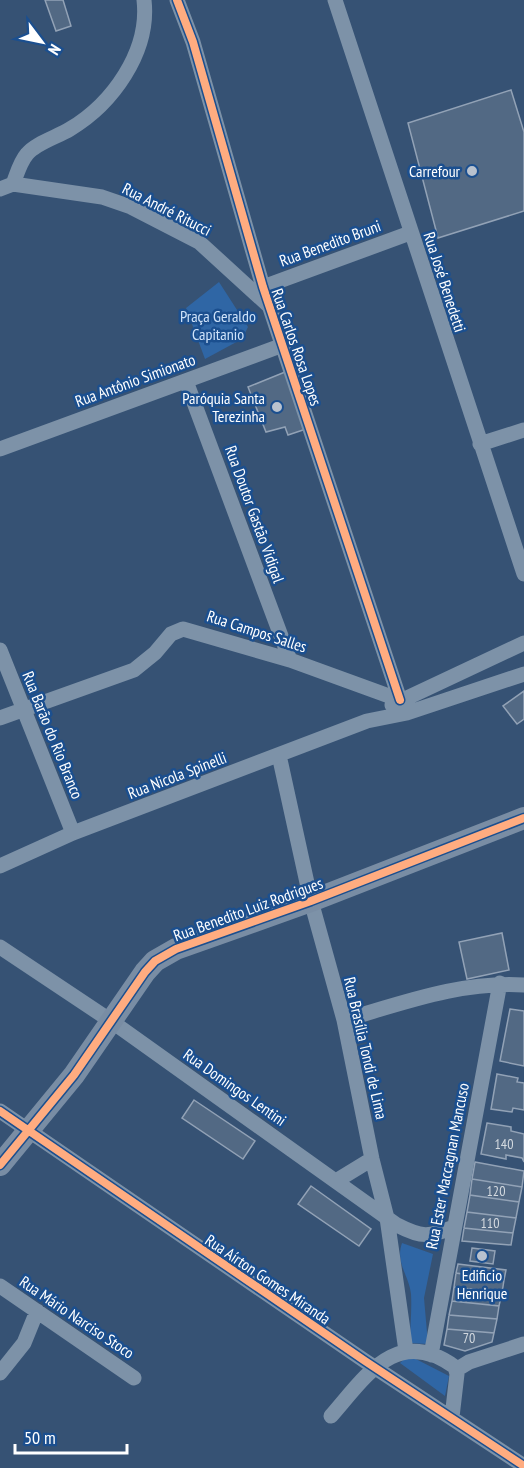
<svg xmlns="http://www.w3.org/2000/svg" width="524" height="1468" font-family="'PT Sans Narrow',sans-serif">
<style>
.green{fill:#2f66a5}
.building{fill:#526984;stroke:#92a2b6;stroke-width:1.5}
.lines{fill:none;stroke-linecap:round;stroke-linejoin:round}
.street{stroke:#7d92a8;stroke-width:15}
.secondary{stroke:#798da4;stroke-width:22}
.cycleway-casing{stroke:#1b4f8f;stroke-width:11}
.cycleway{stroke:#ffac80;stroke-width:8}
.poi-dot{fill:#b9c2ce;stroke:#1b4f8f;stroke-width:2}
.labels{text-anchor:middle;stroke-width:5;stroke-linejoin:round;paint-order:stroke}
.number-label{font-size:14px;fill:#d4dae0}
.poi-label{font-size:16px;fill:#fff;stroke:#1b4f8f;text-anchor:end}
.street-label{font-size:16px;fill:#fff;stroke:#1b4f8f}
.park-label{font-size:16px;fill:#cfe3fa;stroke:#1b4f8f}
</style>
<rect width="100%" height="100%" fill="#365274"/>
<path class="green" d="M219,282L248,327L242,339L205,359L186,308Z
M402,1243L433,1254L424,1298L428,1344L410,1343C410,1327 412,1310 411,1294C409,1275 395,1263 402,1243Z
M408,1355L449,1376L445,1396L400,1363Z"/>
<path class="building" d="M45,0H63L71,26L56,31Z
M511,90L524,132V211L438,238L408,123Z
M285,372L306,429L288,435L285,427L266,432L248,387Z
M524,691V719L517,724L503,706Z
M502,933L509,970L467,979L459,942Z
M510,1009L524,1011V1066L500,1061Z
M497,1074L518,1078L517,1082L524,1083V1110L513,1108L512,1112L491,1109Z
M194,1100L255,1141L243,1159L182,1118Z
M487,1123L511,1127V1131L524,1134V1162L522,1158L506,1155V1159L481,1154Z
M475,1162L524,1171L522,1187L472,1179Z
M472,1179L522,1187L519,1202L470,1195Z
M311,1186L371,1229L359,1246L298,1204Z
M470,1195L519,1202L516,1218L467,1212Z
M467,1212L516,1218L513,1233L464,1228Z
M464,1228L513,1233L511,1245L462,1241Z
M472,1248L495,1251L493,1264L470,1261Z
M458,1264L506,1270L504,1280L456,1273Z
M456,1273L504,1280L502,1293L454,1287Z
M454,1287L502,1293L499,1306L452,1301Z
M452,1301L499,1306L497,1319L449,1315Z
M449,1315L497,1319L494,1333L447,1329Z
M447,1329L494,1333L492,1342L465,1351L444,1345Z"/>
<g class="lines">
<path class="street" d="M177,0L193,42L263,287L400,700
M335,0L524,574
M13,184C17,174 20,162 27,154C36,143 57,137 70,129C112,104 150,52 144,0
M0,189L13,184L102,197L131,207L199,242L268,305
M263,287L410,233
M186,381L290,660
M480,444L524,430
M0,449L283,345
M0,650L73,833
M392,705L524,643
M0,718L134,670L155,653L171,634L183,629L290,660L400,700L403,706
M279,755L311,901L344,1020L372,1159L387,1218L406,1351
M0,866L73,833L367,721L407,713L524,674
M0,947L111,1021L397,1225C422,1238 429,1237 454,1227
M344,1020C403,1003 461,981 524,985
M0,1111L365,1361L524,1466
M336,1181L372,1159
M0,1286L134,1378
M431,1355L500,983
M456,1370L469,1362L524,1344
M0,1373L24,1343L37,1311
M331,1416C366,1376 397,1325 455,1367L457,1374L452,1417"/>
<path class="secondary" d="M0,1165L74,1075L145,972L155,961L176,949L311,901L524,818"/>
<g class="cycleway-casing">
<path id="cycleway" d="M177,0L193,42L263,287L400,700
M0,1111L365,1361L524,1466
M0,1165L74,1075L145,972L155,961L176,949L311,901L524,818"/>
</g>
<use href="#cycleway" class="cycleway"/>
</g>
<g class="poi-dot">
<circle cx="472" cy="171" r="6"/>
<circle cx="277" cy="407" r="6"/>
<circle cx="482" cy="1256" r="6"/>
</g>
<g class="labels">
<g class="number-label">
<text x="504" y="1149">140</text>
<text x="496" y="1196">120</text>
<text x="490" y="1228">110</text>
<text x="469" y="1343">70</text>
</g>
<g class="poi-label">
<text x="460" y="177">Carrefour</text>
<text x="265" y="404">Paróquia Santa<tspan x="265" dy="18">Terezinha</tspan></text>
<text x="482" y="1281" text-anchor="middle">Edificio<tspan x="482" dy="18">Henrique</tspan></text>
</g>
<g class="street-label">
<text transform="translate(167 209) rotate(27)" y="6">Rua André Ritucci</text>
<text transform="translate(330 243) rotate(-20)" y="6">Rua Benedito Bruni</text>
<text transform="translate(445 282) rotate(72)" y="6">Rua José Benedetti</text>
<text transform="translate(297 347) rotate(71)" y="6">Rua Carlos Rosa Lopes</text>
<text transform="translate(135 380) rotate(-20)" y="6">Rua Antônio Simionato</text>
<text transform="translate(255 514) rotate(70)" y="6">Rua Doutor Gastão Vidigal</text>
<text transform="translate(257 631) rotate(18)" y="6">Rua Campos Salles</text>
<text transform="translate(53 735) rotate(68)" y="6">Rua Barão do Rio Branco</text>
<text transform="translate(177 775) rotate(-21)" y="6">Rua Nicola Spinelli</text>
<text transform="translate(248 909) rotate(-20)" y="6">Rua Benedito Luiz Rodrigues</text>
<text transform="translate(366 1048) rotate(77)" y="6">Rua Brasília Tondi de Lima</text>
<text transform="translate(235 1087) rotate(35)" y="6">Rua Domingos Lentini</text>
<text transform="translate(447 1166) rotate(-79)" y="6">Rua Ester Maccagnan Mancuso</text>
<text transform="translate(268 1279) rotate(34)" y="6">Rua Aírton Gomes Miranda</text>
<text transform="translate(77 1317) rotate(34)" y="6">Rua Mário Narciso Stoco</text>
</g>
<g class="park-label">
<text x="218" y="322">Praça Geraldo<tspan x="218" dy="18">Capitanio</tspan></text>
</g>
</g>
<g transform="translate(42 42) rotate(122)" stroke="#1b4f8f" stroke-width="4.5" paint-order="stroke">
<path d="M0-4.5L10 22L0 15L-10 22Z" fill="#ffffff"/>
<text y="-9" font-size="16" font-weight="bold" text-anchor="middle" fill="#ffffff">N</text>
</g>
<path d="M15 1444v9h112v-9" fill="none" stroke="#ffffff" stroke-width="3"/>
<text x="24" y="1444" font-size="18" fill="#ffffff" stroke="#1b4f8f" stroke-width="4.5" paint-order="stroke">50 m</text>
</svg>
